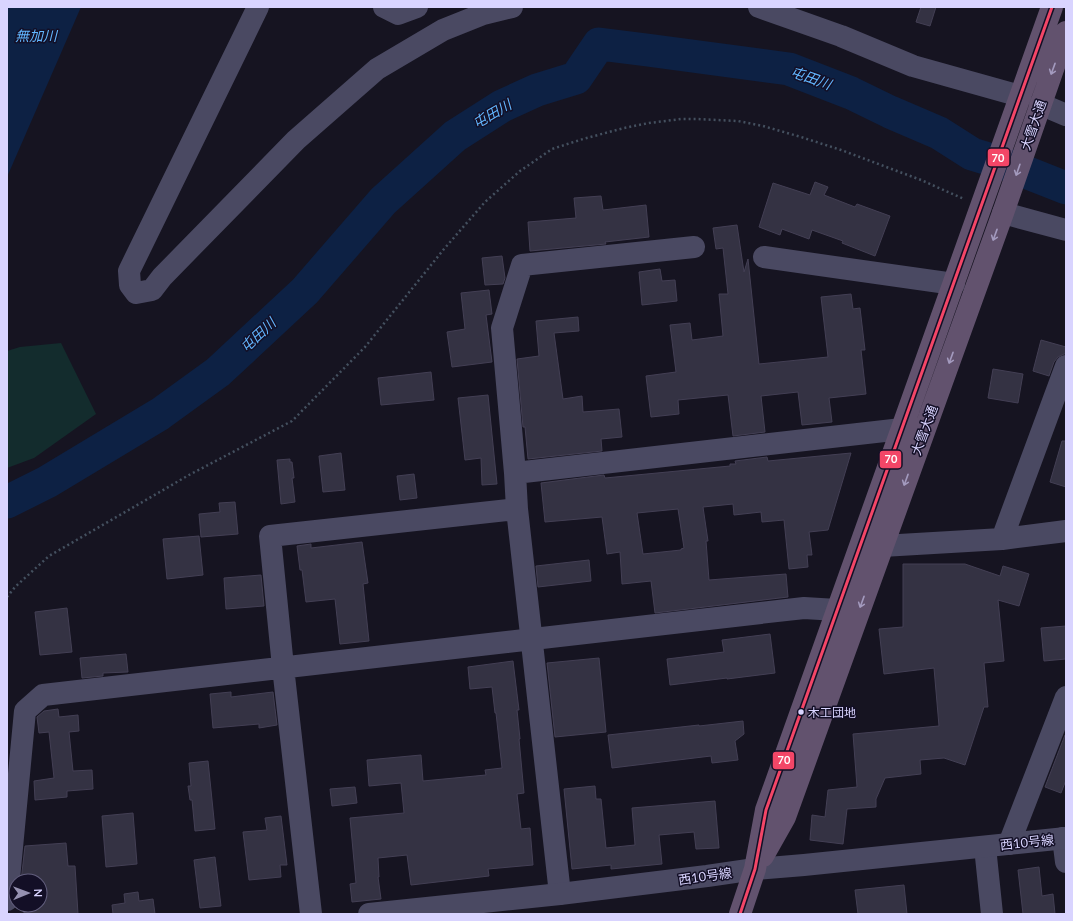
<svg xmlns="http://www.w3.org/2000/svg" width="1073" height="921" font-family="Lato,'Noto Sans JP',sans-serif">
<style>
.green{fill:#132c2d}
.water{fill:#0d2144}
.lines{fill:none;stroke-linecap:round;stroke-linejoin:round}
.river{stroke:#0d2144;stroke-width:33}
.building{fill:#343243;stroke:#433f54;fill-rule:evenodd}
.path{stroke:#44505f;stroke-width:2.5;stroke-dasharray:2 3;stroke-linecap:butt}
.minor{stroke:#4a4962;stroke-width:22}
.tertiary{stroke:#4a4962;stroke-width:22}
.trunk{stroke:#62526e;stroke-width:22}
.bus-1-casing{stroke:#130f26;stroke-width:6}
.bus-1{stroke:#f34667;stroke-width:3}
.oneway{stroke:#a39abe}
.bus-dot{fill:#d9d4ff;stroke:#130f26;stroke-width:1.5}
.labels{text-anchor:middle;stroke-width:3;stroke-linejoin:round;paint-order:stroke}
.bus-label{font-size:12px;fill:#d9d4ff;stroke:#130f26;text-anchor:start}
.street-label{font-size:13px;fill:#d9d4ff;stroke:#130f26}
.water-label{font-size:14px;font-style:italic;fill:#62b6ff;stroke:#130f26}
.line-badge{stroke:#130f26;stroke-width:1.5}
.badge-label{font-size:11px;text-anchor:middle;font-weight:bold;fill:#fff}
</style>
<rect width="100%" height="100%" fill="#161421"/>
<path class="green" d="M61,343L96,414L34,458L7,468V351L20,347Z"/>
<path class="water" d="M7,7H81L7,177Z"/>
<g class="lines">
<path class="river" d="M7,502L47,482L160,414L218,372L305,291L383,201L455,136L502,106L537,90L576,78L599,44L647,50L789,69L851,93L890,112L939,133L972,154L1008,165L1066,188"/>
</g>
<path class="building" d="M921,7H936L930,26L916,22Z
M815,182L828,187L824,195L855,207L857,204L890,216L875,256L842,243L843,241L812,230L809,239L782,229L780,235L759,227L773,183L810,195Z
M601,196L603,210L646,205L649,237L605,242L606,244L530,251L528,222L576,218L574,198Z
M737,225L744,272L748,259L759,364L828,357L821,297L851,294L853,309L860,308L865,350H861L866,394L829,398L832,422L802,425L798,392L761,396L765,432L733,436L728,395L678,400L679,414L651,417L646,376L676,372L670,325L690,323L692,340L723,336L719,294H728L723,248L716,249L713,228Z
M502,256L505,278L503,284L485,285L482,258Z
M660,269L662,281L675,280L677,301L642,305L639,272Z
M489,290L492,314L486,315L492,362L452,367L447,332L465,329L461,293Z
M578,317L579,331L554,333L563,399L582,396L583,412L619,409L622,437L601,439L602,451L528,459L525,427H523L517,359L539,356L536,321Z
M1041,340L1066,347V354H1064L1058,357L1054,362L1049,376L1033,371Z
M993,369L1023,374L1018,403L988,398Z
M431,372L434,400L381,405L378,378Z
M488,395L497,484L482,485L481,458L465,460L458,398Z
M1062,441H1066V487L1050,482Z
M341,453L345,490L323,492L319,456Z
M851,453L828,530L809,532L812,555H807L808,567L789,569L784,520L762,522L761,512L734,515L733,504L703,507L708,541H706L709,580L786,574L788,597L655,613L651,581L622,584L620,552L607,554L602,517L545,522L541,483L604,475L605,478L730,466V464H736L735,461L767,457L768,461ZM678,509L684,548L681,549V550L643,554L637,513Z
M290,459V462H292L294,478H292L295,502L281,504L277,460Z
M414,474L417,498L400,500L397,476Z
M235,502L238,534L201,537L199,514L220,512L219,503Z
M199,536L203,575L167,579L163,539Z
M362,542L368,583L363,584L369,641L340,644L335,599L306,602L302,570H300L297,546L311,544V548Z
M589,560L591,581L538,587L536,566Z
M903,564H965L1000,576L1003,566L1029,574L1019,606L998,600L1004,661L984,663L988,707H984L965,765L944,758L920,760L921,774L885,778L876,799V807L847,809L843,844L810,840L812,815L825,817L828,790L857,787L853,734L939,726L934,668L884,674L879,629L903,627Z
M261,575L264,606L226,609L224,578Z
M67,608L72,652L40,655L35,612Z
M1066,626V659L1044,661L1041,628Z
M770,634L775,673L727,679V678L670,685L667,659L724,652L722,640Z
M126,654L128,672L103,673V676L82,678L80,658Z
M599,658L606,732L555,737L547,663Z
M513,661L519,710H517L520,739H519L524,793L517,794L521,829L530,828L533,865L488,869L489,876L411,885L407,855L378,858L379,877H378L381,899L352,902L350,884L356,883L350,818L404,813L401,783L369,786L367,760L421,755L423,781L486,775L485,770L502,768L496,713H495L492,687L470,689L468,667Z
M231,692V697L273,692L277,725L259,728V724L213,728L210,694Z
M58,709L59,717L78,715L79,731L69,732L73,771L92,770L93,789L67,791V797L35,800L34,781L54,778L49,732L39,733L37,717L44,711Z
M743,721L744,734L735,741L738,760L712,763L711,756L612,768L608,735L699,725V726Z
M1065,735H1066V780L1061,793L1045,787Z
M208,761L215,829L195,831L192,800H190L188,786H191L189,763Z
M595,786L596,799H601L606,848L635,845L632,808L715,801L719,848L696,849L694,832L659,835L662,864L611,869V865L572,869L564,789Z
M355,787L357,803L332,806L330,789Z
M133,813L137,864L106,867L102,816Z
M281,816L287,865H280L281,877L249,880L243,832L267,830L265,818Z
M66,843L68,866H75L78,914H24V905H40V881H21L25,846Z
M215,857L221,906L200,908L194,860Z
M1039,867L1042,896L1053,894L1055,914H1023L1018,870Z
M904,885L907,914H858L855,890Z
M138,892L139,901L153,899L155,914H113L112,905L125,903L124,894Z"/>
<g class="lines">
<path class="path" d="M7,597L15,587L49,556L189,475L292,421L365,347L444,249L485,202L520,171L552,149L583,139L624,128L649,123L681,119H698L738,121L763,126L801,137L841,150L921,180L964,199"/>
<path class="minor" d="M258,7L129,271L130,285L136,293L152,290L162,277L296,140L377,69L443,30L483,14L512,7
M384,7L398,14L417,7
M759,7L841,36L913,66L1020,96
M1040,104L1066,115
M1003,213L1066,230
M764,257L954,284
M515,473L902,429
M1002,539L1066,366
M882,546L1002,539L1066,531
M1063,838L1066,862
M1009,844L1066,697
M985,847L992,914
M560,894L517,509L515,473L502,328L522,265L694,247
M7,900L25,711L43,695L804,608L837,610
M311,914L283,667L270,536L517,509"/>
<path class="tertiary" d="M369,914L560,894L707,876L755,869L804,865L1066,838"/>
<path class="trunk" d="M763,856L785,817L1003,213L1066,32
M740,914L755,869L766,810L1052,7"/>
<g class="bus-1-casing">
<path id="bus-1" d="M740,914L755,869L766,810L1052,7"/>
</g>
<use href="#bus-1" class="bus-1"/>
</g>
<defs><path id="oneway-shaft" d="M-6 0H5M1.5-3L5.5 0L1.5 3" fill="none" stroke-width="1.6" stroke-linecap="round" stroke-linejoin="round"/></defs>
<g class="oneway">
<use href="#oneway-shaft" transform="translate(1053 69) rotate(110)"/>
<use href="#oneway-shaft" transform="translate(1018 170) rotate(109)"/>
<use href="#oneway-shaft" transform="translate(995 235) rotate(110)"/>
<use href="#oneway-shaft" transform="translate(951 358) rotate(110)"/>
<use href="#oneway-shaft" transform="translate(906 480) rotate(110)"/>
<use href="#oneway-shaft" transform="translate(862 602) rotate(110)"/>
</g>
<circle class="bus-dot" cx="801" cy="712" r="3.5"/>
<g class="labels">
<g class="bus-label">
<text x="808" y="717">木工団地</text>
</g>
<g class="street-label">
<text transform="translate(1033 125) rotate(-71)" y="5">大雪大通</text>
<text transform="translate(924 430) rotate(-70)" y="5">大雪大通</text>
<text transform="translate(1027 842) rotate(-6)" y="5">西10号線</text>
<text transform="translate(705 876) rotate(-8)" y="5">西10号線</text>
</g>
<g class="water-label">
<text x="36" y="41">無加川</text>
<text transform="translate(811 78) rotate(20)" y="5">屯田川</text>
<text transform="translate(492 114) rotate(-30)" y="5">屯田川</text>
<text transform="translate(258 335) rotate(-43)" y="5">屯田川</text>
</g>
</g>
<g class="line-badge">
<rect x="987" y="148" width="23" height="19" rx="4" fill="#f34667"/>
<rect x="879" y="450" width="23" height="19" rx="4" fill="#f34667"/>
<rect x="772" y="751" width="23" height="19" rx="4" fill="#f34667"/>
</g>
<g class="badge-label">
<text x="998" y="162">70</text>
<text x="891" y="463">70</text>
<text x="784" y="764">70</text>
</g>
<rect width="1073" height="921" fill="none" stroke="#d9d4ff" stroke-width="16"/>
<g transform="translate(28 893) rotate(89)"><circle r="19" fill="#130f26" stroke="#625e7d"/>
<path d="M0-3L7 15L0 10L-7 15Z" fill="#9591b1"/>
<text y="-6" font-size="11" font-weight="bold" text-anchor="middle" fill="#d9d4ff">N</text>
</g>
</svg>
